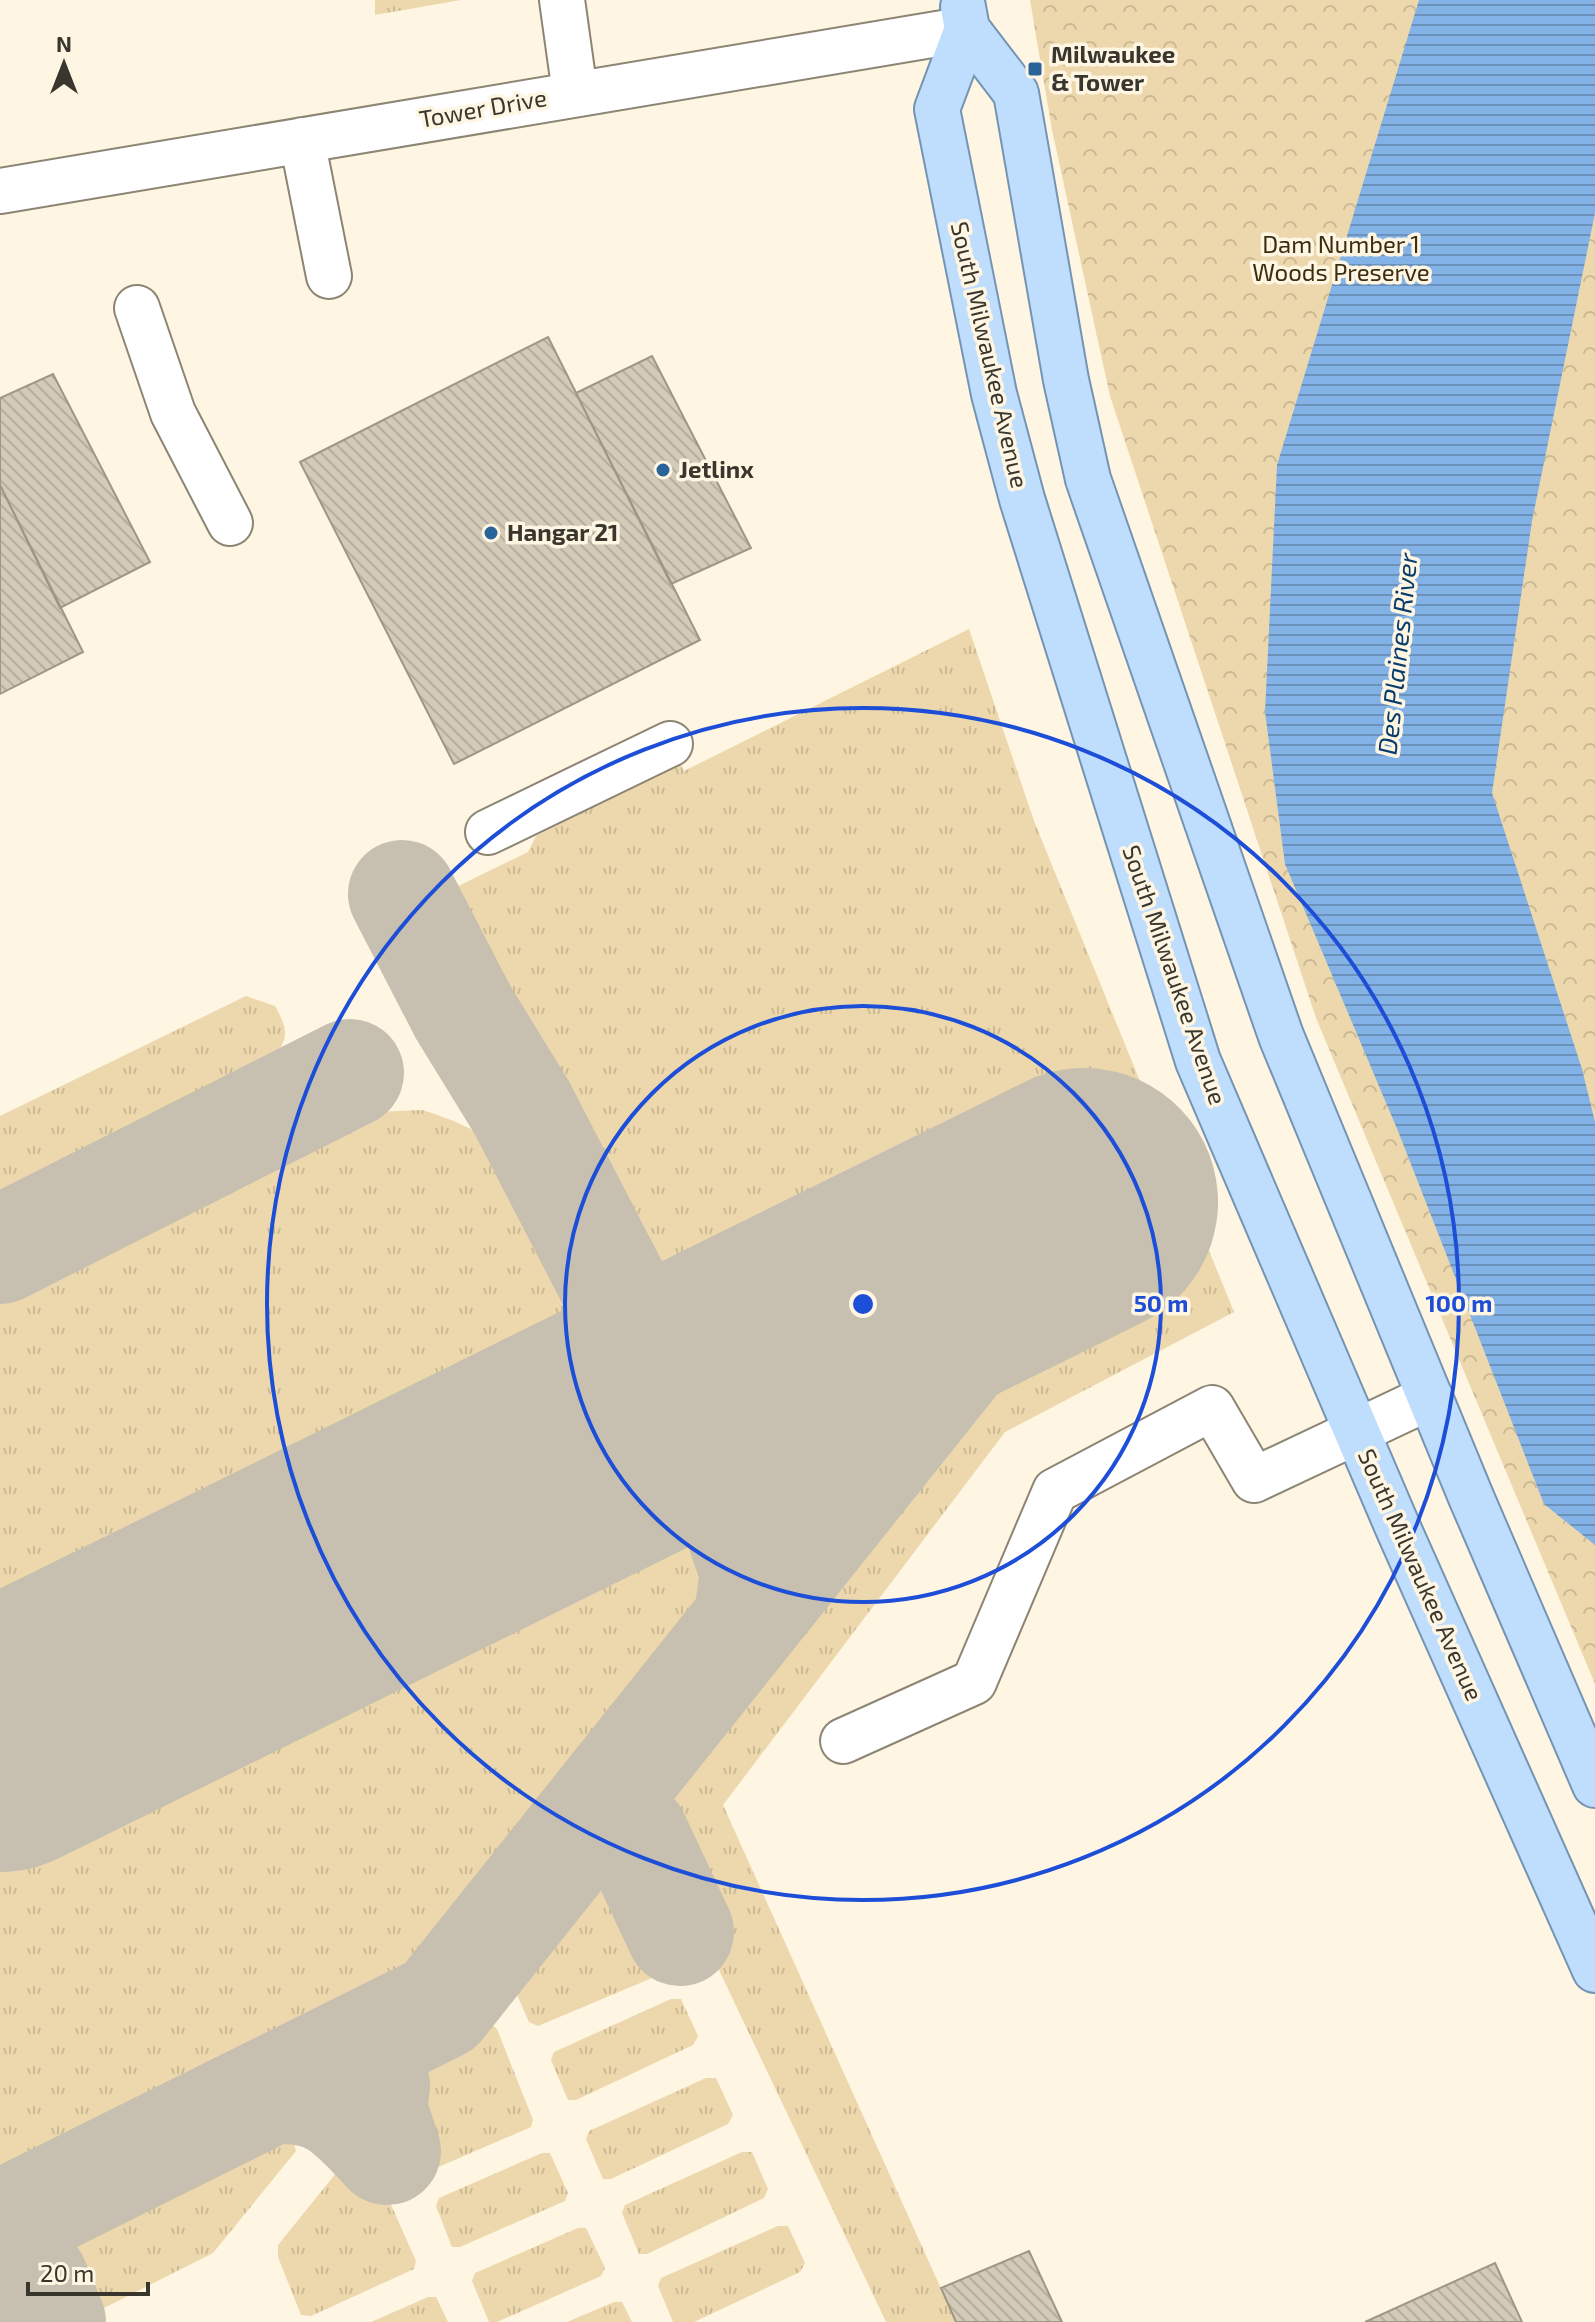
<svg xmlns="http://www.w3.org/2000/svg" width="1595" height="2322" font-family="'Exo 2',sans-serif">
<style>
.grass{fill:url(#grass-tufts)}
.park{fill:url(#park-crowns)}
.water{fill:url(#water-rules)}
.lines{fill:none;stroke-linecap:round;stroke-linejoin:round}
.taxiway{stroke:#c7c0b0;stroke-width:108}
.runway{stroke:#c7c0b0;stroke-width:268}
.building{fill:url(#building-back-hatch);stroke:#9f9785;stroke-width:2}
.minor-casing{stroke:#8d8574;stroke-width:48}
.major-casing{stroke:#7594b3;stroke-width:48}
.minor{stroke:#fff;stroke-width:44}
.major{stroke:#bfddfd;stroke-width:44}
.ring{fill:none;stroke:#1d4ed8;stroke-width:4}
.poi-dot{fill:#2a629a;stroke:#fef5e2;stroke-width:3}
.labels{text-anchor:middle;stroke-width:7;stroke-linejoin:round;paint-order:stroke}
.poi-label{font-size:24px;font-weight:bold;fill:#39362e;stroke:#fef5e2;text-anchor:start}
.street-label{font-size:24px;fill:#39362e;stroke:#fef5e2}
.park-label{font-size:24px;fill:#3a2d10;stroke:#fef5e2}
.water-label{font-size:26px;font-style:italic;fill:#093d6c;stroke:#fef5e2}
.centre{fill:#1d4ed8;stroke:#fef5e2;stroke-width:4}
.ring-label{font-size:24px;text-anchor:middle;font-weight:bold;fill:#1d4ed8;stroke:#fef5e2;stroke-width:7;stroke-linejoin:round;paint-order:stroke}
</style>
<defs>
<pattern id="grass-tufts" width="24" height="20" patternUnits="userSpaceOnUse" patternTransform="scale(2)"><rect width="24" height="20" fill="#ecd8ac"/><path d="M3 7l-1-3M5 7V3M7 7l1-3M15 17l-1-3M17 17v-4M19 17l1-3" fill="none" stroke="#cbba94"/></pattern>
<pattern id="park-crowns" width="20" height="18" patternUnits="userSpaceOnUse" patternTransform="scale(2)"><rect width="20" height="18" fill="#ecd8ac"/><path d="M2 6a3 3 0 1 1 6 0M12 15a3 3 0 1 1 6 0" fill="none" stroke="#cbba94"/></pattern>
<pattern id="water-rules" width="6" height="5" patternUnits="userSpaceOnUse" patternTransform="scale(2)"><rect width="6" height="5" fill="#83b2e6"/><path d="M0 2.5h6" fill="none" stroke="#6c92bb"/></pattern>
<pattern id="building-back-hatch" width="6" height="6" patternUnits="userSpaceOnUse" patternTransform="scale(2)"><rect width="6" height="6" fill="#d3cab8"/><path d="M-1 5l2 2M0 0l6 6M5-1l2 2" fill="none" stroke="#b6ae9e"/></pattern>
</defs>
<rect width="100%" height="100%" fill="#fef5e2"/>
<path class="grass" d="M375,0H461L375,15Z
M969,629L1034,821L1234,1312L1005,1432L723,1805L956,2322H886L673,1873C652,1808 650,1793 683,1732L995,1339C1012,1322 1026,1308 1048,1299C1067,1291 1084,1297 1102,1293C1155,1279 1176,1219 1135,1181C1117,1163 1101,1154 1076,1154L773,1302C700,1313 668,1285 620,1235L448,891L528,852L536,836L679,762L684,771Z
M246,996L275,1006C290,1033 288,1039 270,1063L0,1198V1116Z
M422,1110C501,1134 515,1159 548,1230C585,1309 595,1356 531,1424L0,1688V1300L374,1112Z
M942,1317L951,1319V1325L812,1497L784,1509L761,1503L748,1482L742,1460L749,1433L767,1404Z
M611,1482L664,1486L686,1501L720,1570L715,1618L462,1935L434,1967L405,1989L0,2192V1785Z
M591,1867L605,1869L625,1879L660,1962L652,1978L538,2026L529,2022L505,1967V1955C530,1922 551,1882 591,1867Z
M671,1999H681L698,2036L693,2045L576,2100H568L551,2060L554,2052Z
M462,2013L482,2016L497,2029L533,2120L531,2127L427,2172L416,2170L391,2109L396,2091Z
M706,2078H716L733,2115L728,2124L611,2179H603L586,2139L589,2131Z
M276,2122L290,2126L296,2151L213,2253L102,2309C55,2291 58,2257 80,2220Z
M742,2152H752L768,2189L764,2198L647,2254H639L622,2213L625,2205Z
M542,2153H550L568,2193L565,2201L460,2247H452L436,2206L439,2198Z
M349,2157L365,2158L376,2171L416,2261L414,2269L311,2316L301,2315L278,2257V2245Z
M778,2226H788L805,2263L800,2272L694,2322H673L658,2286L661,2278Z
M578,2228H586L605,2268L601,2276L497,2322H489L472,2281L475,2273Z
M428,2297H436L448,2322H371Z
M614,2302H622L632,2322H567Z"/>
<path class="park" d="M1030,0H1595V1684L1316,1018L1110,396L1052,130Z"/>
<path class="water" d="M1419,0H1595V213L1532,521L1492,793L1582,1069L1595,1122V1545L1544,1504L1398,1131L1285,864L1265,712L1277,465Z"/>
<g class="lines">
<path class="taxiway" d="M402,894L463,1012L522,1108L739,1528L754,1572L748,1617
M0,1250L350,1073
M620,1296L624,1348L617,1397L577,1452L640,1443L687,1461L716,1486
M635,1836L680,1932
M270,2091C328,2085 350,2111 387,2151L373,2110L376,2086
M0,2225L440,2006L1021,1278L1020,1235
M35,2281L52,2322"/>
<path class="runway" d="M0,1738L1084,1202"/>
</g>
<path class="building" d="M548,337L700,640L454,764L300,462Z
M652,356L751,548L671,584L576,393Z
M53,374L150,562L60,608L0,485V398Z
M0,485L83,652L0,694Z
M1029,2251L1062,2322H956L941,2288Z
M1495,2263L1522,2322H1365Z"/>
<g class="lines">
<g class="minor-casing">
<path id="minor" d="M562,0L575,93
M302,140L329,276
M0,191L967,29
M137,308L173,413L230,523
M488,832L670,744
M843,1741L974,1682L1055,1491L1212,1408L1254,1480L1430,1397"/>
</g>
<g class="major-casing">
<path id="major" d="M963,7L967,29L1016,93L1066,380L1088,479L1281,1036L1471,1497L1595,1785
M967,29L937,109L994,394L1022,499L1198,1061L1398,1528L1595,1970"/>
</g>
<use href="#minor" class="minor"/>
<use href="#major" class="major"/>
</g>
<g class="ring">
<circle cx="863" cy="1304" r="298"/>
<circle cx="863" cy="1304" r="596"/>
</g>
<g class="poi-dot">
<rect x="1027" y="61" width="16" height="16" rx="4"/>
<circle cx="663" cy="470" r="8"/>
<circle cx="491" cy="533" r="8"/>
</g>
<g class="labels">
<g class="poi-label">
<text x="1051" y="63">Milwaukee<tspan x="1051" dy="28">&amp; Tower</tspan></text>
<text x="679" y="478">Jetlinx</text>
<text x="507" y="541">Hangar 21</text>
</g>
<g class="street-label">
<text transform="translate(483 109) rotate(-10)" y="8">Tower Drive</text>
<text transform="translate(989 355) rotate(77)" y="8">South Milwaukee Avenue</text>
<text transform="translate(1174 975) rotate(71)" y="8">South Milwaukee Avenue</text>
<text transform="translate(1420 1575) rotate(66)" y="8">South Milwaukee Avenue</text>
</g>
<g class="park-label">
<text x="1341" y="253">Dam Number 1<tspan x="1341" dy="28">Woods Preserve</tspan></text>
</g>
<g class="water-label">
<text transform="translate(1398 654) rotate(-84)" y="9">Des Plaines River</text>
</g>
</g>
<circle cx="863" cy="1304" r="12" class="centre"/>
<g class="ring-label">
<text x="1161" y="1312">50 m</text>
<text x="1459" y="1312">100 m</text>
</g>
<g transform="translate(64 64)" stroke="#fef5e2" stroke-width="6" paint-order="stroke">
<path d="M0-6L14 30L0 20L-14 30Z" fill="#39362e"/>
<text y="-12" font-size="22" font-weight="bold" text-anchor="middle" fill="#39362e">N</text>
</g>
<path d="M28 2282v12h120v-12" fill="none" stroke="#39362e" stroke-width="4"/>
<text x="40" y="2282" font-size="24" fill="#39362e" stroke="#fef5e2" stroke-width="6" paint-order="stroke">20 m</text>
</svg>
